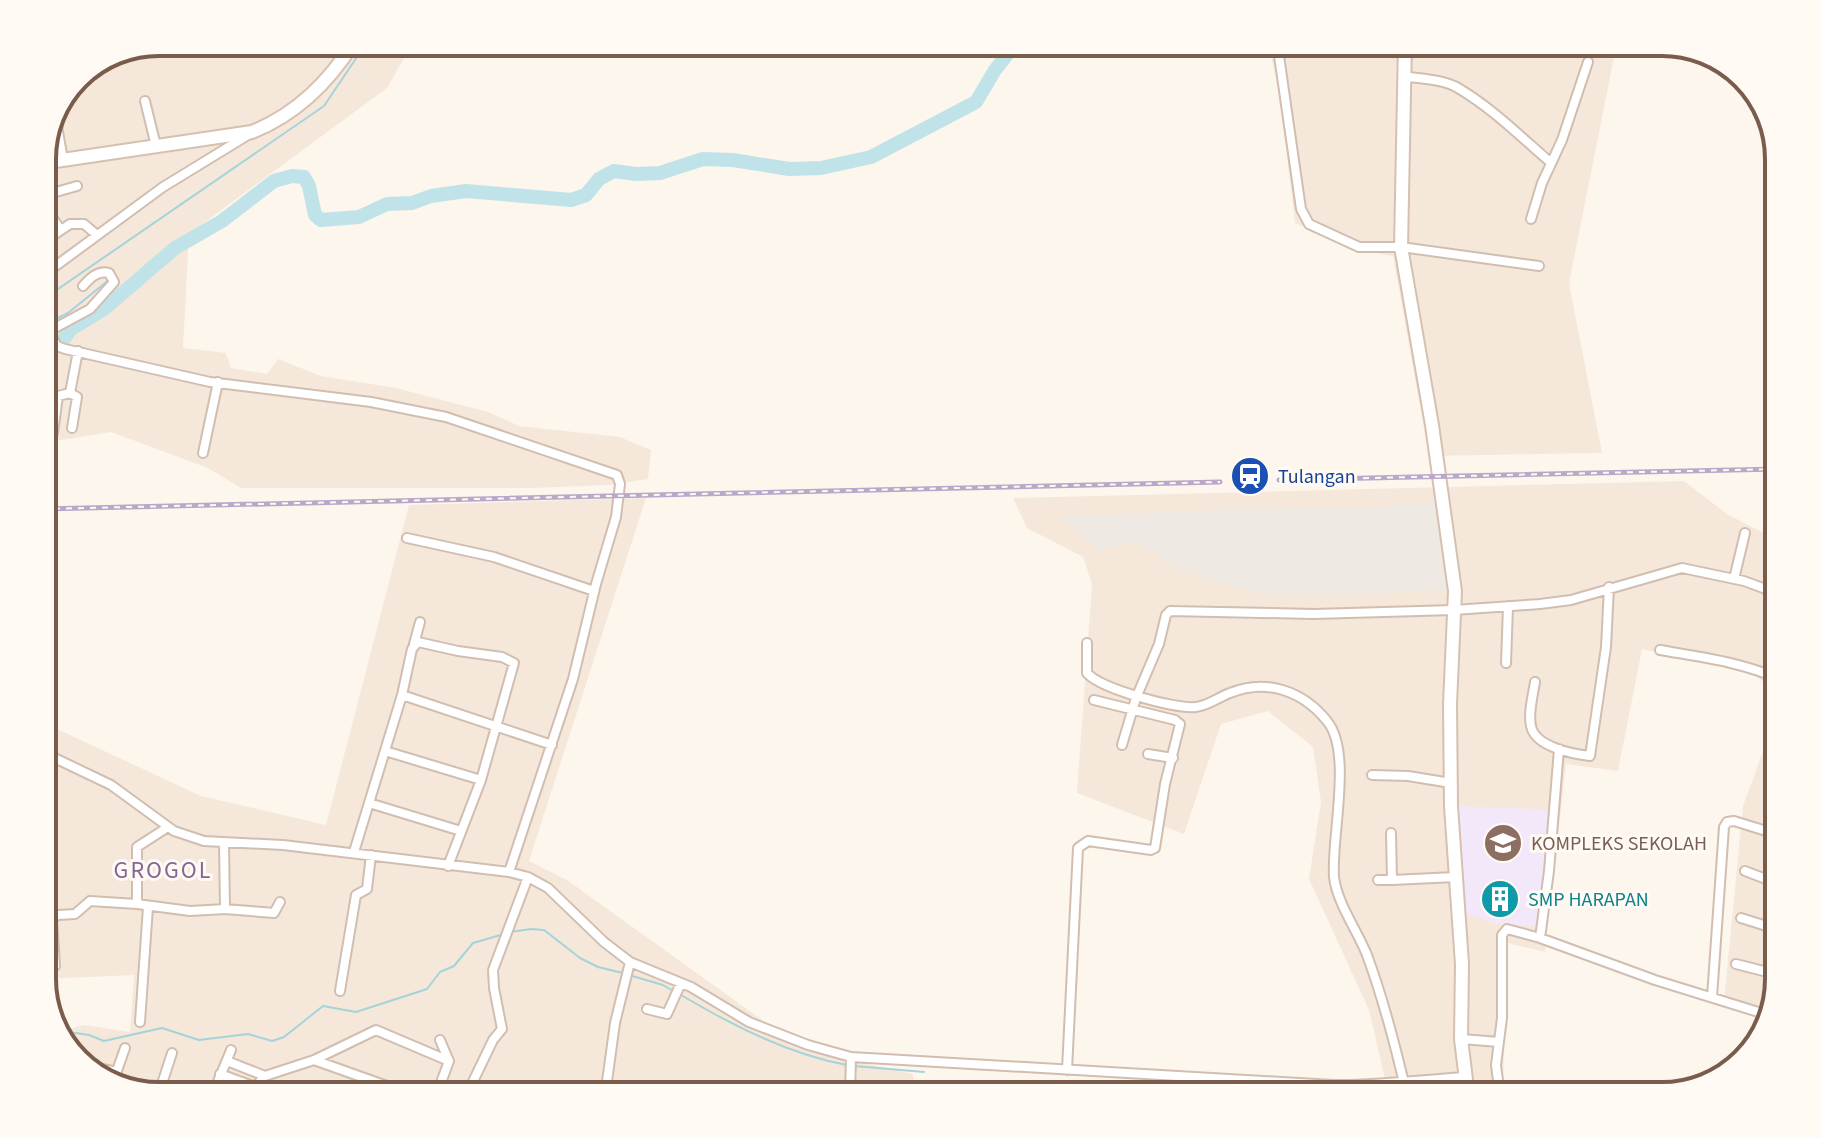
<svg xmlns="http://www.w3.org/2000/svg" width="1821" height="1138" font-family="'Source Sans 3',sans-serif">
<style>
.residential{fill:#f5e8da}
.industrial{fill:#efe9e4}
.education{fill:#f3e8fa}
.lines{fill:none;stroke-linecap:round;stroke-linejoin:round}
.stream{stroke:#a5d3da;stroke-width:2}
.river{stroke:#bfe3e8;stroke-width:14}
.street-casing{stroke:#d1beb0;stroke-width:12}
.secondary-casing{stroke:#d6c0b0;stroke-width:16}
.street{stroke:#fff;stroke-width:8}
.secondary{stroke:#fff;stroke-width:12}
.rail-casing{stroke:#b9a8c9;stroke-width:5}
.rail{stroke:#fffaf3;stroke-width:2;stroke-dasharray:6;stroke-linecap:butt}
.labels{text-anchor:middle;stroke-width:6;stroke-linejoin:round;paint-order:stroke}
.transit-label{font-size:20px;fill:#164399;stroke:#fffaf3;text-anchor:start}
.education-label{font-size:20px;fill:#785e54;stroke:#fffaf3;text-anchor:start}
.culture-label{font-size:20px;fill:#0d838f;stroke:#fffaf3;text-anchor:start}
.quarter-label{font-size:24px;letter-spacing:2px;fill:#846695;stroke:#fffaf3}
.rim{fill:none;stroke:#7a5c4d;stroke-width:4}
</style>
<rect width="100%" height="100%" fill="#fdf6ec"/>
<path class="residential" d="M159,42H413L387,88L189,234L183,348L226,353L231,368L267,374L278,359L321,376L396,388L488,412L519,426L620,437L651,450L648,479L609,485L532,488H241L208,468L111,432L42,443V151L76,76Z
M1268,42H1617L1569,283L1602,453L1429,456L1393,256L1355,249L1295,223L1280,98Z
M1684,481L1727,514L1779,541V695L1751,672L1642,649L1618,771L1566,764L1545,952L1508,943L1503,1082L1509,1096H1389L1369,1010L1309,879L1321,802L1313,747L1268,711L1221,724L1184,834L1077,793L1092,584L1083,557L1027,528L1013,498Z
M646,498L529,861L567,880L804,1050L913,1074L914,1096H159L94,1077L56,1033L84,1025L130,1032L134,975L42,979V722L201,796L326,825L409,505Z
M1779,708V980L1767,1019L1724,1002L1743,806Z"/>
<path class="industrial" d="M1437,502L1449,589L1370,594L1261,593L1209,581L1166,561L1137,540L1102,550L1059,517L1215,510L1376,507Z"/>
<path class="education" d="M1459,806L1551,810L1537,926L1496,924L1467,914L1461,876Z"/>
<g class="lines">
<path class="stream" d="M42,255L60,235
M42,300L324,106L367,42
M42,326L68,313L110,279
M510,932L531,929L544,930L580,958L598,967L623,973
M629,975L663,985L675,992
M681,995C732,1025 788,1054 847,1065
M57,1037L76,1033L89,1035L104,1041L162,1028L199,1040L248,1034L272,1041L284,1037L323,1006L356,1012L427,989L440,972L454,966L473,943L504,934
M854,1066L924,1072"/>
<path class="river" d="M42,350L63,340L71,329L104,309L175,248L222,221L274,181L292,176L304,177L309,186L315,215L321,220L359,217L387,204L412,203L431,196L466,191L571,200L586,195L599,179L614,171L636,174L660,173L703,159L733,160L789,169L821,168L871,157L976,102L995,70L1017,42"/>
<g class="street-casing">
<path id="street" d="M1277,42L1301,209L1309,224L1359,247H1401L1539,266
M1403,76C1420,79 1443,79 1458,88C1492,108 1521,137 1550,162
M145,101L156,146
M56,120L63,160
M42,196L77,186
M42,202L60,229
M1531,219L1542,183L1562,140L1588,62
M42,243L70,224H84L97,235
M42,276L163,187L248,135
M49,332L57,346L65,349L210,382L371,402L446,417L617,475L620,484L616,517L596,584L573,679L509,872
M42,335L90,309L114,282L109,273C98,270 90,278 83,286
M70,393L78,351
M53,433L58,396L70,393L77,397L72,428
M203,453L218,382
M407,538L494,557L594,591
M1734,579L1745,533
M1087,643V673C1101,689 1175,709 1196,707C1208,706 1219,697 1230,693C1266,678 1303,691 1327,721C1353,752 1331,837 1334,877C1337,903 1357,930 1367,955C1384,1001 1396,1048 1407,1096
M414,644L420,622
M1660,650C1700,657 1742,662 1779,679
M1506,663L1508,606
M1535,682C1533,695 1528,713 1531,726C1535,747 1573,754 1590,756L1606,647L1609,587
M402,695L412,649L418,642L458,651L502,657L514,663L481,780L448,866
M1122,745L1136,698L1159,644L1166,615L1170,611L1314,614L1454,610L1540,604L1571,600L1682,568L1744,581L1779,594
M385,751L481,780
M42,752L111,785L174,831L204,841L283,845L509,872L528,877L548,888L604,942L630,962
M1148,754L1173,758
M1372,775L1408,776L1451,783
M369,803L461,831
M1391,833L1392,880L1455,877
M354,852L402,695L552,745
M1745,871L1779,884
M1378,880H1392
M137,904V847L168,827
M225,909L274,913L280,902
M1741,918L1779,930
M1540,938L1549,871L1559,749
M1736,964L1779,975
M55,966L52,919L58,915L75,914L90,901L137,904L190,911L225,909L224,843
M340,991L356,895L367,889L371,855
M1712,997L1724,827L1727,822L1734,821L1779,835
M647,1009L667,1014L681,983
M140,1022L148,907
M1461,1039L1499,1042
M851,1057L1333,1085C1377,1086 1420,1080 1465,1077
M314,1060L415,1096
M227,1061L265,1076
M83,1065L117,1072
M1067,1070L1078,848L1088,841L1151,850L1155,848L1165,784L1180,724L1175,720L1094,700
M220,1074L280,1096
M113,1082L125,1048
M255,1087L265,1076L314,1060L376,1030L449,1061
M158,1096L172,1053
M212,1096L231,1050
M436,1096L449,1061L440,1040
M466,1096L493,1040L502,1029L494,988L493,970L528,877
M605,1096L615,1023L630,962L691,987L749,1022L808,1045L851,1057L850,1096
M1500,1096L1496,1065L1502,1018V935L1507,929L1540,938L1655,980L1768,1015"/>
</g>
<g class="secondary-casing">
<path id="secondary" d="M1405,42L1401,247L1432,425L1455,591L1450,704L1451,806L1462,964L1461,1039L1468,1096
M42,163L252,132C297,114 329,82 354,42"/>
</g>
<use href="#street" class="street"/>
<use href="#secondary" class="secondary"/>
<g class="rail-casing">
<path id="rail" d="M1279,480L1779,469
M42,509L1220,482"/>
</g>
<use href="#rail" class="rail"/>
</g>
<defs>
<g id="station-disc" transform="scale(2)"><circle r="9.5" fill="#1a4fb4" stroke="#fffaf3"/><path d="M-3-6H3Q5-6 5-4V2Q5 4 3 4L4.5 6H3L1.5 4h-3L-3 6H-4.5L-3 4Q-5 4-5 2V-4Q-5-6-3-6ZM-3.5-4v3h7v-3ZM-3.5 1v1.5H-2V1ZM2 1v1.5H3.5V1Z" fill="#fff"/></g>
<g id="school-disc" transform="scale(2)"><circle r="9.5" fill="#8d6e63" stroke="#fffaf3"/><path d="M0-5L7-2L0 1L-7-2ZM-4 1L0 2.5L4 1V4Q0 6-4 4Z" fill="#fff"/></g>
<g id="building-disc" transform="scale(2)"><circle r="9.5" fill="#0f9aa8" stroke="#fffaf3"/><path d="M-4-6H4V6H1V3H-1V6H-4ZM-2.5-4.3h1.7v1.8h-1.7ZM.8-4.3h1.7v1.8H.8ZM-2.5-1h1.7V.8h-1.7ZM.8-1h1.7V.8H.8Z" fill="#fff"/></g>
</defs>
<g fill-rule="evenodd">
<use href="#station-disc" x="1250" y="476"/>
<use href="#school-disc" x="1503" y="843"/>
<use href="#building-disc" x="1500" y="899"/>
</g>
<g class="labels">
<g class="transit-label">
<text x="1278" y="483">Tulangan</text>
</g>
<g class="education-label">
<text x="1531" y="850">KOMPLEKS SEKOLAH</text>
</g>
<g class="culture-label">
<text x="1528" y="906">SMP HARAPAN</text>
</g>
<g class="quarter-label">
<text x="163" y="878">GROGOL</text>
</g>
</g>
<path d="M0 0H1821V1138H0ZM159 56H1662A103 103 0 0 1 1765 159V979A103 103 0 0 1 1662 1082H159A103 103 0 0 1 56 979V159A103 103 0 0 1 159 56Z" fill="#fffaf3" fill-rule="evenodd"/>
<path class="rim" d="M159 56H1662A103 103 0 0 1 1765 159V979A103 103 0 0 1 1662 1082H159A103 103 0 0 1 56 979V159A103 103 0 0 1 159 56Z"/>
</svg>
